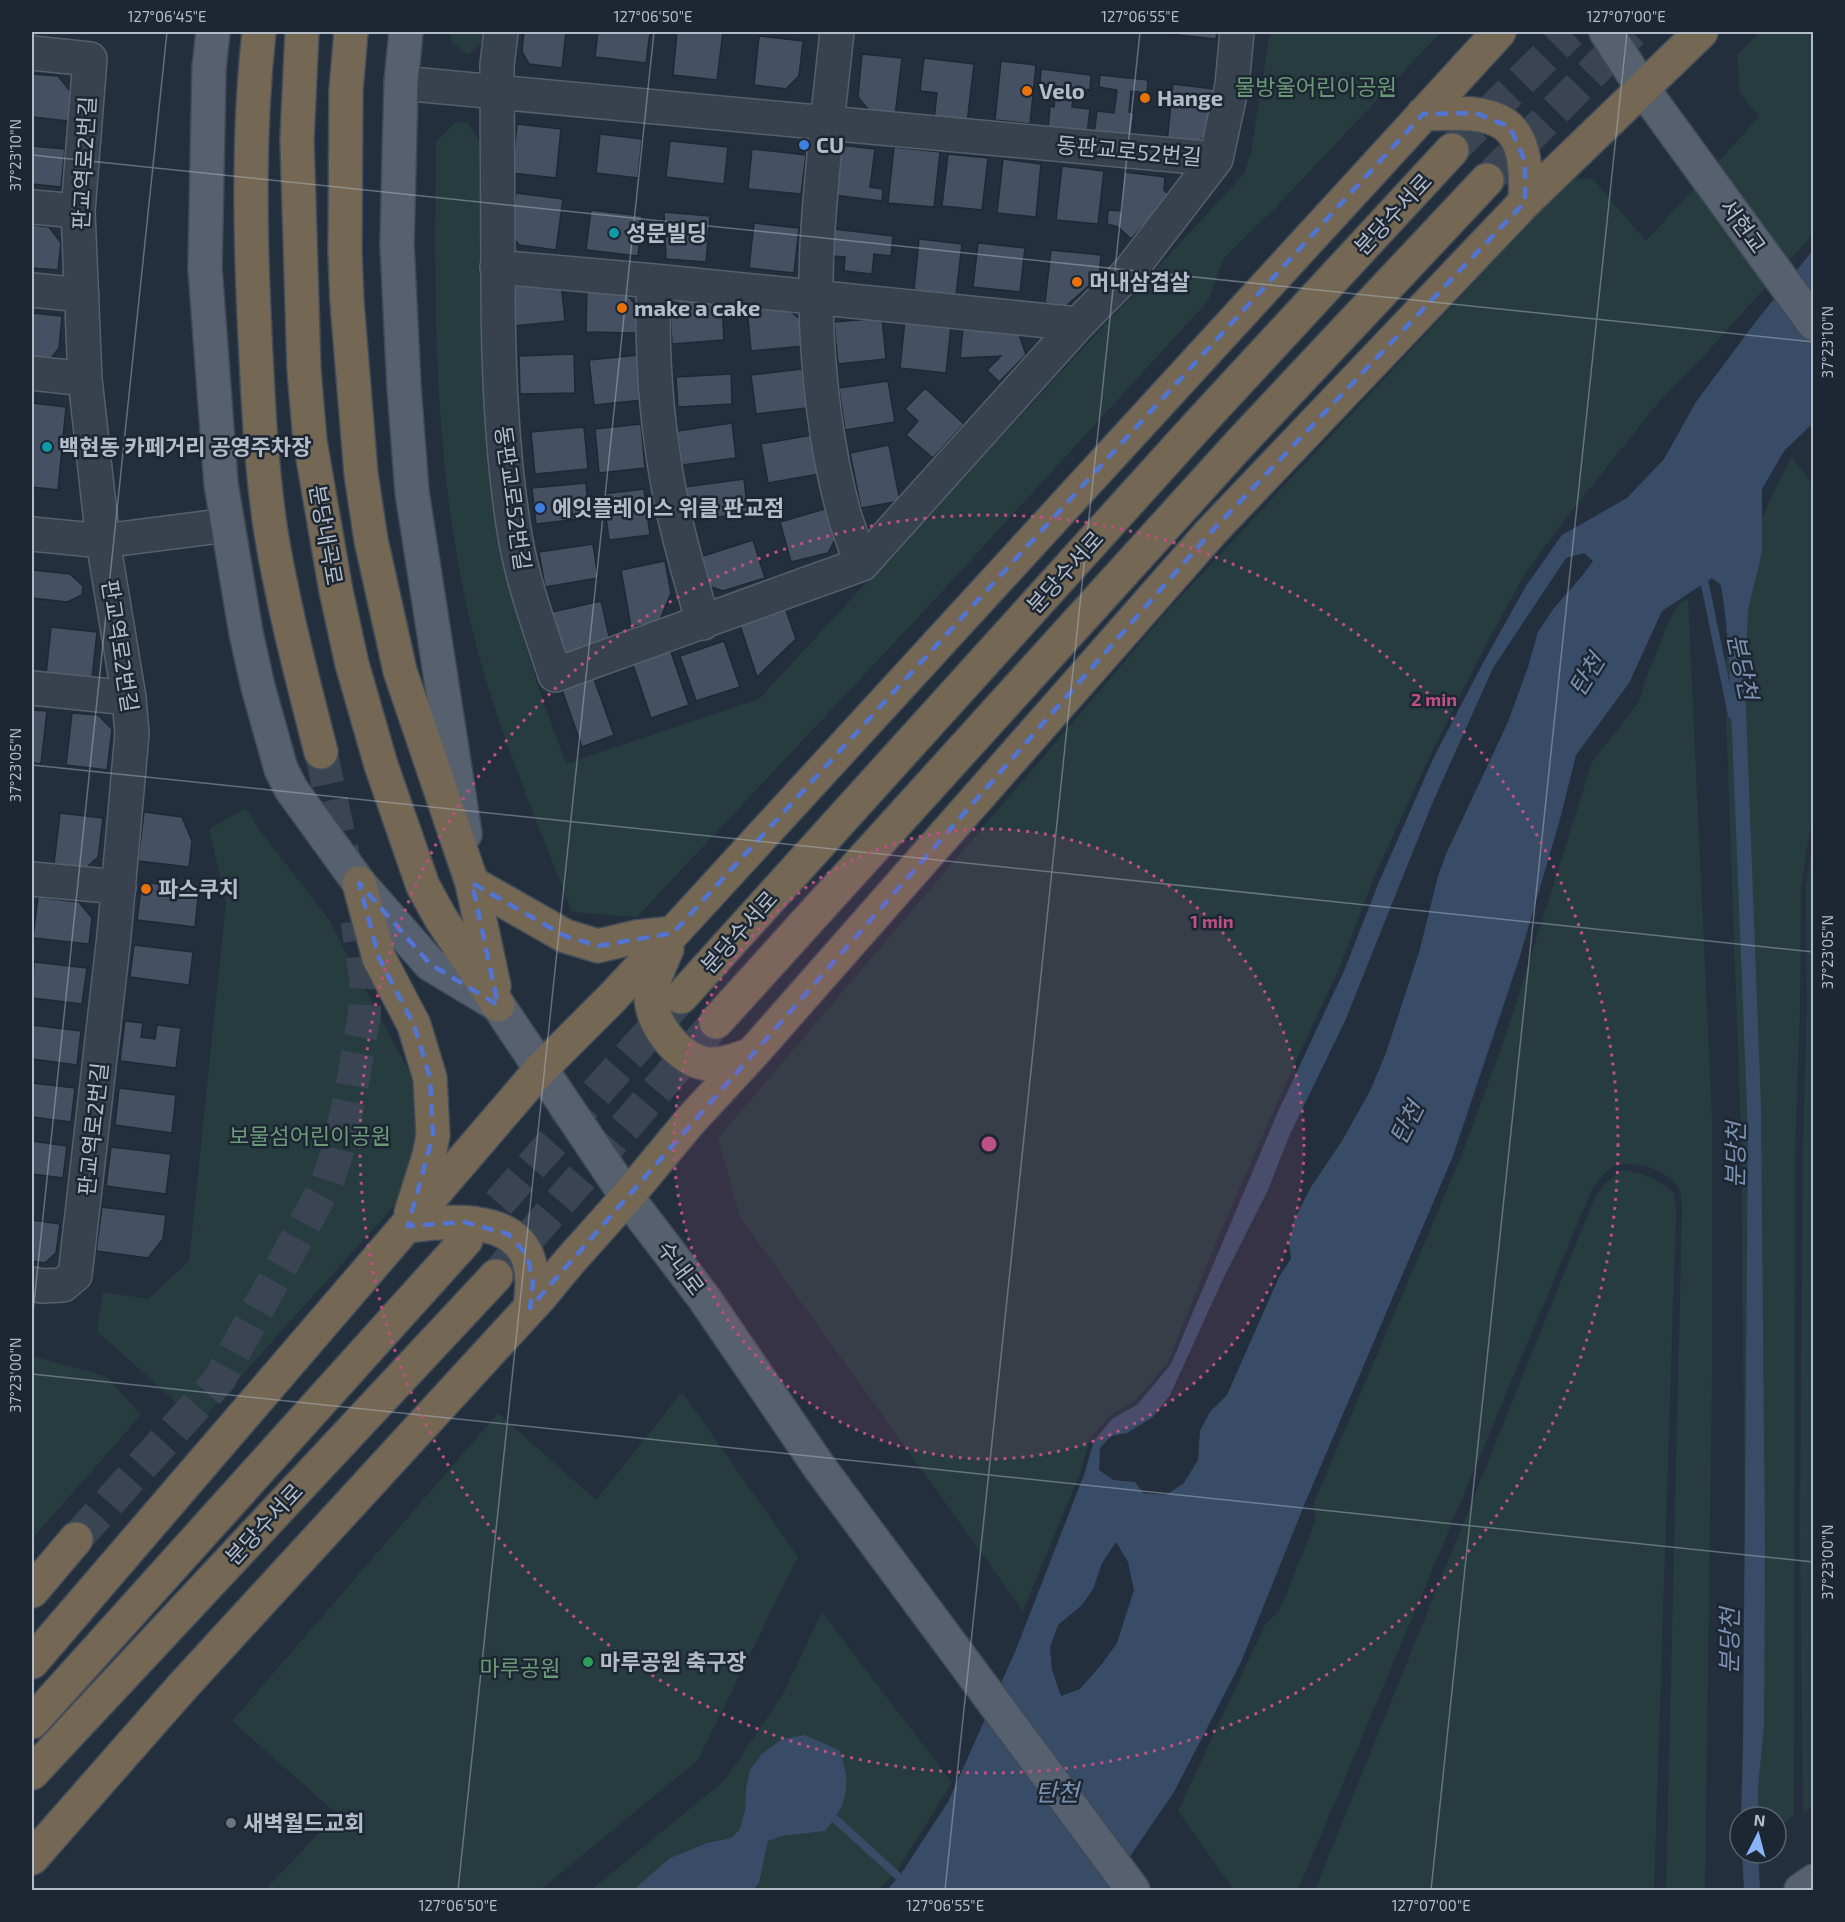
<svg xmlns="http://www.w3.org/2000/svg" width="1845" height="1922" font-family="'Exo 2','Noto Sans KR',sans-serif">
<style>
.green{fill:#263c3f}
.water{fill:#394c67;fill-rule:evenodd}
.lines{fill:none;stroke-linecap:round;stroke-linejoin:round}
.stream{stroke:#394c67;stroke-width:8}
.building{fill:#455162;stroke:#1f2835;stroke-width:1.5}
.highway-tunnel{stroke:#3a4453;stroke-width:33;stroke-dasharray:33 16;stroke-linecap:butt}
.minor-casing{stroke:#565f6c;stroke-width:36}
.major-casing{stroke:#414a57;stroke-width:36}
.highway-casing{stroke:#434c59;stroke-width:36}
.minor{stroke:#38414e;stroke-width:33}
.major{stroke:#56606e;stroke-width:33}
.highway{stroke:#746855;stroke-width:33}
.marked{fill:none;stroke:#5274d3;stroke-width:4.5;stroke-dasharray:12 8;stroke-linejoin:round}
.ticks{fill:none;stroke:#b4bcc9;stroke-width:1.5;stroke-opacity:0.45}
.ring{fill:none;stroke:#bd5182;stroke-width:3;stroke-dasharray:3 6}
.food-dot{fill:#e8710a;stroke:#1d2633;stroke-width:2}
.shop-dot{fill:#3f7fe0;stroke:#1d2633;stroke-width:2}
.culture-dot{fill:#0f9aa8;stroke:#1d2633;stroke-width:2}
.leisure-dot{fill:#2e9e5b;stroke:#1d2633;stroke-width:2}
.worship-dot{fill:#6b7280;stroke:#1d2633;stroke-width:2}
.labels{text-anchor:middle;stroke-width:5;stroke-linejoin:round;paint-order:stroke}
.park-label{font-size:22px;fill:#6b9a76;stroke:#1d2633}
.poi-label{font-size:22px;font-weight:bold;fill:#b4bcc9;stroke:#1d2633;text-anchor:start}
.street-label{font-size:22px;fill:#b4bcc9;stroke:#1d2633}
.water-label{font-size:24px;font-style:italic;fill:#7c92b1;stroke:#1d2633}
.centre{fill:#bd5182;stroke:#1d2633;stroke-width:3}
.ring-label{font-size:18px;text-anchor:middle;font-weight:bold;fill:#bd5182;stroke:#1d2633;stroke-width:5;stroke-linejoin:round;paint-order:stroke}
.neatline{fill:none;stroke:#b4bcc9;stroke-width:2}
.ticks-label{font-size:15px;text-anchor:middle;fill:#b4bcc9}
</style>
<rect width="100%" height="100%" fill="#242f3e"/>
<path class="green" d="M451,32H485L483,42L467,55L450,40Z
M1270,32H1441L1276,207L1224,258L1208,301L938,596L637,917L572,912C536,818 496,727 472,629C433,470 434,303 436,141L455,123L467,122L479,140L480,273L484,399L491,481L497,528L506,576L518,620L540,692L566,764L759,699L1244,174L1251,152Z
M1760,32H1813V234L1703,357L1658,403L1559,527L1524,575L1480,656L1433,749L1375,875L1340,966L1274,1109L1212,1252L1168,1362L1136,1400L1111,1415L1090,1438L1081,1471L1023,1611L740,1217L718,1138L1171,607L1563,187L1578,178L1594,180L1646,241L1759,117L1740,93L1737,55Z
M1792,457L1814,487V814L1806,852L1801,888L1800,1010L1795,1149L1794,1816L1776,1829V1817H1751L1745,1547L1741,1134L1725,686L1728,611L1753,539L1774,491Z
M1688,599L1712,1118V1373L1705,1890H1666L1682,1211C1682,1206 1682,1198 1680,1192C1675,1172 1634,1159 1615,1166C1605,1170 1598,1181 1592,1189L1298,1890H1234L1178,1811L1266,1623L1279,1612L1316,1520L1313,1505L1461,1157L1506,1035L1592,762L1639,702L1646,678L1670,619L1680,603Z
M246,808L256,825L329,920L415,1083L420,1125L402,1197L199,1423L97,1331L103,1292L148,1299L189,1261L226,902L209,829Z
M1813,837L1814,1806L1803,1813L1800,1536L1803,1151L1807,1009L1806,887Z
M1622,1170C1644,1173 1657,1179 1674,1193L1676,1215L1654,1890H1315L1595,1197L1606,1182Z
M32,1356L106,1376L141,1415L32,1539Z
M682,1392L798,1557L698,1760L540,1890H265L337,1814L232,1721L498,1413L596,1500Z
M822,1612L952,1783L896,1872L879,1890H753L759,1883L768,1841L782,1836L825,1831L839,1750L805,1735L746,1789L745,1810L740,1829L731,1838L707,1843L670,1858L633,1890H591L725,1780L783,1694Z"/>
<path class="water" d="M1813,250V423L1784,451L1762,489V552L1748,610L1745,682L1761,1107L1765,1548L1764,1726L1758,1787V1817H1741L1743,1743L1748,1133L1730,680L1726,621L1721,585L1712,578L1662,611L1629,683L1576,755L1560,819L1520,956L1453,1156L1305,1503L1241,1662L1174,1792L1107,1890H887L899,1877L948,1802L1015,1652L1084,1475L1094,1441L1112,1419L1138,1404L1171,1364L1277,1114L1344,971L1379,882L1434,757L1483,663L1526,586L1562,535L1627,498L1664,459L1696,402L1754,324ZM1584,553L1593,561L1582,576L1554,608L1538,632L1528,667L1508,722L1447,852L1438,876L1420,949L1386,1053L1370,1091L1342,1141L1311,1187L1295,1218L1289,1242L1291,1259L1279,1277L1227,1395L1210,1412L1200,1431L1198,1460L1184,1483L1166,1495L1143,1493L1135,1482L1113,1480L1099,1470L1100,1448L1111,1436L1127,1433L1153,1417L1170,1395L1223,1279L1268,1190L1290,1134L1345,1021L1432,804L1493,668L1566,558ZM1116,1542L1128,1562L1134,1590L1117,1643L1102,1664L1080,1689L1061,1696L1052,1670L1050,1647L1058,1625L1082,1605L1093,1589L1102,1563Z
M805,1735L839,1750C852,1783 848,1804 825,1831L782,1836L768,1841L759,1883L753,1890H633L670,1858L707,1843L731,1838L740,1829L745,1810L746,1789L750,1770L762,1754L782,1739Z
M1742,1853H1758L1760,1890H1744Z"/>
<g class="lines">
<path class="stream" d="M1703,575L1732,715
M835,1819L899,1877"/>
</g>
<path class="building" d="M524,32H566L562,68L529,64L522,51Z
M598,32H650L646,63L595,57Z
M677,32H723L717,80L673,75Z
M1169,32H1217L1216,39L1169,34Z
M759,36L803,41L799,76L786,89L754,85Z
M862,54L902,58L895,116L871,113L858,97Z
M924,58L974,64L967,123L934,119L937,93L920,91Z
M1001,61L1036,65L1030,124L995,120Z
M1041,69L1091,75L1090,90L1074,88L1072,107L1090,109L1087,134L1048,129L1050,106L1054,107L1056,86L1040,84Z
M32,74L58,76L71,92L68,121L32,117Z
M1100,75L1148,80L1147,93L1131,91L1129,112L1134,113L1131,138L1094,134L1097,111L1114,113L1117,90L1099,87Z
M1173,84L1214,89L1210,130L1196,145L1167,142Z
M517,124L561,129L556,178L512,173Z
M600,134L642,139L638,178L596,173Z
M670,141L728,147L724,184L666,177Z
M839,145L875,149L870,187L883,189L882,201L833,195Z
M32,146L65,149L61,187L32,184Z
M894,147L940,152L934,207L888,203Z
M752,149L806,155L801,194L748,189Z
M948,154L988,158L982,210L942,206Z
M1003,159L1041,164L1036,217L997,213Z
M1062,166L1104,171L1098,224L1056,220Z
M1124,172L1165,177L1164,190L1170,196L1131,239L1118,227L1107,224L1108,210L1121,211Z
M516,193L563,199L556,250L519,245L510,234Z
M591,210L642,216L638,256L586,250Z
M664,212L710,216L706,262L666,259Z
M754,223L799,228L794,273L749,268Z
M32,225L49,227L61,243L58,270L32,268Z
M834,229L893,236L891,256L874,254L872,274L844,271L845,257L831,256Z
M919,239L962,244L956,295L914,290Z
M978,243L1025,248L1020,292L973,287Z
M1051,250L1101,255L1099,277L1066,306L1045,303Z
M561,282L565,321L513,326L510,287Z
M587,288H621L636,305V333L586,332Z
M682,297L722,305L724,340L672,344L670,311Z
M781,304L800,319L803,346L751,351L747,307Z
M32,313L62,316L59,348L48,362L32,360Z
M882,318L886,359L838,364L834,322Z
M905,320L951,325L946,373L900,368Z
M963,328L1019,334L1026,355L999,382L987,370L1001,356L960,358Z
M574,354L575,393L520,394L519,356Z
M639,355L643,400L594,405L589,360Z
M802,369L807,408L756,414L751,375Z
M731,374L732,404L678,407L676,377Z
M888,381L895,422L845,430L839,388Z
M925,388L964,424L933,458L906,435L918,421L905,409Z
M32,403L66,407L58,490L32,487Z
M732,423L736,458L682,465L677,431Z
M641,424L645,468L599,473L595,429Z
M584,427L588,469L535,474L531,432Z
M812,435L819,474L768,483L761,444Z
M889,445L900,501L861,508L850,453Z
M744,479L748,513L690,521L685,487Z
M586,483L589,518L536,524L532,488Z
M644,489L650,535L609,540L603,494Z
M828,508L836,538L828,553L791,562L780,522Z
M753,540L765,578L723,591L706,585L697,558Z
M593,544L598,578L545,587L539,552Z
M665,561L671,593L659,622L631,627L621,570Z
M32,570L70,574L83,586L82,595L67,602L32,598Z
M601,601L611,645L562,656L552,612Z
M785,607L796,639L757,677L739,622Z
M51,627L97,632L92,679L46,675Z
M724,641L740,687L696,701L680,656Z
M670,649L689,705L651,718L632,662Z
M593,676L614,735L582,747L561,687Z
M32,710L47,711L41,764L32,763Z
M72,713L98,715L112,729L107,770L66,765Z
M144,812L182,817L192,841L189,867L138,861Z
M60,813L103,818L98,857L86,868L54,864Z
M142,882L199,889L195,927L137,920Z
M38,897L79,902L92,918L89,944L33,938Z
M134,945L193,952L189,985L130,977Z
M34,962L87,968L82,1004L32,998Z
M125,1021L143,1023L141,1037L155,1039L157,1025L181,1028L176,1068L120,1061Z
M32,1025L81,1031L77,1065L32,1059Z
M32,1083L75,1088L71,1122L32,1117Z
M119,1088L176,1095L172,1133L115,1125Z
M32,1141L67,1146L63,1178L32,1174Z
M111,1147L171,1154L166,1194L106,1186Z
M102,1207L166,1215L163,1239L148,1258L96,1251Z
M32,1220L60,1224L56,1253L45,1263L32,1261Z"/>
<g class="lines">
<path class="highway-tunnel" d="M1452,150L1570,32
M1487,180L1632,32
M321,752L346,868
M466,1240L676,1003
M496,1276L716,1022
M76,1539L219,1380L327,1183L337,1153L350,1096L364,1018L366,981L357,921"/>
<g class="minor-casing">
<path id="minor" d="M501,32L497,65C497,137 497,210 498,283C498,367 501,452 515,536C523,583 540,629 555,675L862,564L1078,324L1130,271L1216,159L1232,85L1237,32
M32,53L90,59L78,211L85,379L103,541L129,698L132,734L114,936L75,1275L63,1285L42,1286L32,1284
M401,83L827,123L837,32
M32,207L78,211
M497,267L654,281L1078,324
M654,281C651,351 656,421 669,490C677,535 691,579 703,623
M32,290L82,295
M32,373L85,379
M32,534L103,541L228,525
M862,564C856,549 850,533 845,517C826,450 817,370 816,300C815,241 822,181 827,123L1216,159
M32,688L129,698
M32,879L119,887"/>
</g>
<g class="major-casing">
<path id="major" d="M213,32L209,68L205,268L221,484L246,633L258,687L281,769L291,789L359,883L430,964L498,1005L627,1197L704,1298L820,1468L1133,1890
M406,32L401,83L397,244L404,387L412,492L465,834
M1606,32L1643,89L1814,324
M1801,1890L1814,1881"/>
</g>
<g class="highway-casing">
<path id="highway" d="M259,32C248,133 250,234 255,336C258,399 261,463 270,526C282,602 302,677 321,752
M302,32L297,139L304,370L310,441L336,591L352,664L381,765L423,886L440,917L498,1005
M351,32L346,90L345,252L347,302L361,474L371,540L400,671L472,883L494,986
M1423,114C1500,110 1530,116 1525,202
M359,883L379,958L414,1025L430,1078L433,1135L429,1156L411,1213
M472,883L565,936L598,946L636,937L673,933
M667,949C662,961 655,975 652,988C645,1019 680,1064 711,1064C726,1064 739,1059 752,1054
M681,997L1197,426L1452,150
M716,1022L1242,441L1487,180
M408,1226C444,1221 512,1214 528,1258C534,1275 532,1291 530,1308
M32,1591L76,1539
M32,1662L541,1069L610,1000L673,933L1499,32
M32,1722L466,1240
M32,1773L496,1276
M32,1858L183,1686L540,1297L569,1262L627,1197L690,1121L752,1054L1211,532L1525,202L1701,32"/>
</g>
<use href="#minor" class="minor"/>
<use href="#major" class="major"/>
<use href="#highway" class="highway"/>
</g>
<path class="marked" d="M1476,113L1510,127L1525,161V202L1211,532L530,1308L533,1282L527,1255L508,1234L464,1222L408,1226L433,1135L430,1078L414,1025L379,958L359,883L430,964L498,1005L472,883L565,936L598,946L673,933L1423,114Z"/>
<path class="ticks" d="M32,155L1814,342M32,765L1814,952M32,1322L167,32M32,1374L1814,1562M458,1890L654,32M945,1890L1140,32M1431,1890L1627,32"/>
<circle cx="989" cy="1144" r="315" fill="#bd5182" fill-opacity=".12"/>
<g class="ring">
<circle cx="989" cy="1144" r="315"/>
<circle cx="989" cy="1144" r="629"/>
</g>
<g class="food-dot">
<circle cx="1027" cy="91" r="6"/>
<circle cx="1145" cy="98" r="6"/>
<circle cx="1077" cy="282" r="6"/>
<circle cx="622" cy="308" r="6"/>
<circle cx="146" cy="889" r="6"/>
</g>
<g class="shop-dot">
<circle cx="804" cy="145" r="6"/>
<circle cx="540" cy="508" r="6"/>
</g>
<g class="culture-dot">
<circle cx="614" cy="233" r="6"/>
<circle cx="47" cy="447" r="6"/>
</g>
<circle class="leisure-dot" cx="588" cy="1662" r="6"/>
<circle class="worship-dot" cx="231" cy="1823" r="6"/>
<g class="labels">
<g class="park-label">
<text x="1316" y="95">물방울어린이공원</text>
<text x="310" y="1144">보물섬어린이공원</text>
<text x="520" y="1676">마루공원</text>
</g>
<g class="poi-label">
<text x="1039" y="99">Velo</text>
<text x="1157" y="106">Hange</text>
<text x="816" y="153">CU</text>
<text x="626" y="241">성문빌딩</text>
<text x="1089" y="290">머내삼겹살</text>
<text x="634" y="316">make a cake</text>
<text x="59" y="455">백현동 카페거리 공영주차장</text>
<text x="552" y="516">에잇플레이스 위클 판교점</text>
<text x="158" y="897">파스쿠치</text>
<text x="600" y="1670">마루공원 축구장</text>
<text x="243" y="1831">새벽월드교회</text>
</g>
<g class="street-label">
<text transform="translate(1129 151) rotate(5)" y="8">동판교로52번길</text>
<text transform="translate(84 163) rotate(-87)" y="8">판교역로2번길</text>
<text transform="translate(1393 214) rotate(-47)" y="8">분당수서로</text>
<text transform="translate(1743 226) rotate(54)" y="8">서현교</text>
<text transform="translate(513 498) rotate(82)" y="8">동판교로52번길</text>
<text transform="translate(326 535) rotate(80)" y="8">분당내곡로</text>
<text transform="translate(1065 572) rotate(-48)" y="8">분당수서로</text>
<text transform="translate(120 646) rotate(81)" y="8">판교역로2번길</text>
<text transform="translate(739 932) rotate(-48)" y="8">분당수서로</text>
<text transform="translate(93 1129) rotate(-84)" y="8">판교역로2번길</text>
<text transform="translate(681 1268) rotate(53)" y="8">수내로</text>
<text transform="translate(264 1524) rotate(-47)" y="8">분당수서로</text>
</g>
<g class="water-label">
<text transform="translate(1742 667) rotate(78)" y="8">분당천</text>
<text transform="translate(1587 675) rotate(-58)" y="8">탄천</text>
<text transform="translate(1407 1123) rotate(-63)" y="8">탄천</text>
<text transform="translate(1736 1155) rotate(-89)" y="8">분당천</text>
<text transform="translate(1730 1641) rotate(-89)" y="8">분당천</text>
<text x="1057" y="1801">탄천</text>
</g>
</g>
<circle cx="989" cy="1144" r="9" class="centre"/>
<g class="ring-label">
<text x="1434" y="706">2 min</text>
<text x="1212" y="928">1 min</text>
</g>
<rect width="1845" height="1922" fill="none" stroke="#1d2633" stroke-width="66"/>
<g transform="translate(1758 1835) rotate(6)"><circle r="28" fill="#1d2633" stroke="#59626f" stroke-width="1.5"/>
<path d="M0-4.5L10 22L0 15L-10 22Z" fill="#8ab4f8"/>
<text y="-9" font-size="16" font-weight="bold" text-anchor="middle" fill="#b4bcc9">N</text>
</g>
<rect x="33" y="33" width="1779" height="1856" class="neatline"/>
<g class="ticks-label">
<text x="167" y="22">127°06'45"E</text>
<text x="653" y="22">127°06'50"E</text>
<text x="1140" y="22">127°06'55"E</text>
<text x="1626" y="22">127°07'00"E</text>
<text transform="translate(16 155) rotate(-90)" y="5">37°23'10"N</text>
<text transform="translate(1828 342) rotate(-90)" y="5">37°23'10"N</text>
<text transform="translate(16 765) rotate(-90)" y="5">37°23'05"N</text>
<text transform="translate(1828 952) rotate(-90)" y="5">37°23'05"N</text>
<text transform="translate(16 1375) rotate(-90)" y="5">37°23'00"N</text>
<text transform="translate(1828 1562) rotate(-90)" y="5">37°23'00"N</text>
<text x="458" y="1911">127°06'50"E</text>
<text x="945" y="1911">127°06'55"E</text>
<text x="1431" y="1911">127°07'00"E</text>
</g>
</svg>
